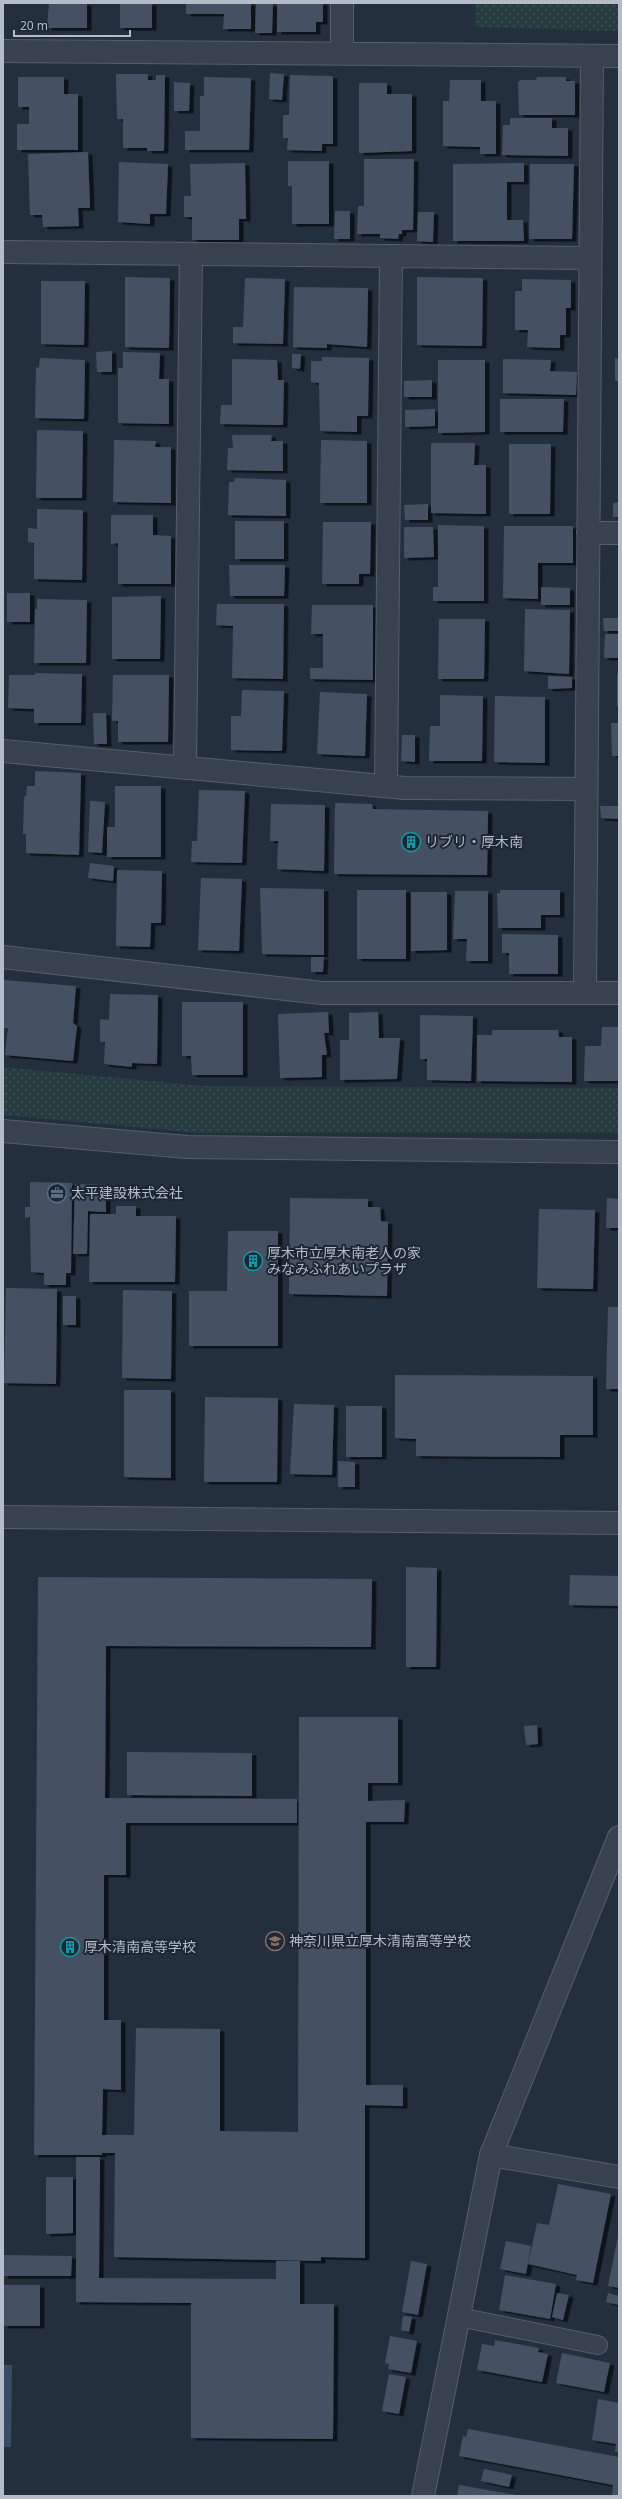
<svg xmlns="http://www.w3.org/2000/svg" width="622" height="2499" font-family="'Noto Sans','Noto Sans JP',sans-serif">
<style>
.green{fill:url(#green-dots)}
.water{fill:#394c67}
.building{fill:#455162;filter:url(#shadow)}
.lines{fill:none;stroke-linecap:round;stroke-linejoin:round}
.service-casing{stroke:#565f6c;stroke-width:20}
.minor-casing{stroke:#565f6c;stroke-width:24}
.tertiary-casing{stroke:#565f6c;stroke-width:24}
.service{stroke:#38414e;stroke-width:18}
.minor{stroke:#38414e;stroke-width:22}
.tertiary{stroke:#38414e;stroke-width:22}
.labels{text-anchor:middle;stroke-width:4;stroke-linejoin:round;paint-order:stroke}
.poi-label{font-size:14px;fill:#b4bcc9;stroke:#1d2633;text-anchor:start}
</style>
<defs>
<pattern id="green-dots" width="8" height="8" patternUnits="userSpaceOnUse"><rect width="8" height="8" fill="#263c3f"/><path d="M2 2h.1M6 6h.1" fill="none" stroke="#435659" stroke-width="1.8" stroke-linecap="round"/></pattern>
<filter id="shadow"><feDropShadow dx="4.5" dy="2.5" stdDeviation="0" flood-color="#0009"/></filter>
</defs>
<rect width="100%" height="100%" fill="#242f3e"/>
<path class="green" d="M475,3H619V31L475,27Z
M3,1067L203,1086L619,1088V1133H201L3,1115Z"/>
<path class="water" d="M3,2365H12L11,2447H3Z"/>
<path class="building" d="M49,3H87V28H47Z
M120,3H152V28H120Z
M186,3H251V29H223L224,14H186Z
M256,3L273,4L272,33H255Z
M277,3H323V22H316V32H277Z
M270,73L284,74L282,100L269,99Z
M116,74H148V80H156V75H165L164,151H147V148H123V119H117Z
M290,75L333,76V144H322V151L287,150L288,138H283V115H289Z
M18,77H64V94H78V150H17V124H29V107H18Z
M204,77L251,78L249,150H185V131H200V96H204Z
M537,77H566V81H575V115H519L518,82L521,80H536Z
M450,80H481V101H496V154H480V147L443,146V101H449Z
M174,82L190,83L189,111H174Z
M359,83H387V94H412V151L359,153Z
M510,118H552V128H568V156L502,155L503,125H510Z
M88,152L90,208H78L79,226L43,227L42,215H30L28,154Z
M364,159H414L413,230H402V234H399L398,239L380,238V234H357L358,206H364Z
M288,161H329V224H292V186H288Z
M119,162L168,164L166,214H150V224L118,222Z
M245,163L246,219H239V240H192V217H184V196H191L190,164Z
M524,163V182H507V220H523L524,241H453V164Z
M530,164H574L572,239H529Z
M335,211H350V239H334Z
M418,212H434L433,242L417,241Z
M125,277L170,278L169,348L125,347Z
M417,277L483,278L482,346L417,345Z
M245,278L285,279L283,344L233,343V327H243Z
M522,279L571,280V308H566V335H560V348L527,347L528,330H515V291H522Z
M41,281H85L84,345L41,344Z
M294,287L368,288L367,347L327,344V348L293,347Z
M112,351V372H97L96,352Z
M123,352L160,353L159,379H169V424L118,423V368H123Z
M292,354H301L300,369L292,368Z
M322,357L369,358L368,416H357V432L320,431L319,383L311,382V361H322Z
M40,358L85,360L84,419L35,418L36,367L39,368Z
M615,358L619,359V381H615Z
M232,359L277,360L278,380H284L283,425L220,424L221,405H232Z
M503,359L551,360L550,371L577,372L576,395L503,393Z
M438,360H485V432L438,433Z
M432,380V397H404V381Z
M500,399H564L563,432H500Z
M435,409V426L405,427V410Z
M37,430L83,431L82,498H36Z
M232,435H272L271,441H283V471L227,470L228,448H233Z
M114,440L156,441L155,447H171V503L113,502Z
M321,440L367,441V503H320Z
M431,443H475L474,465H486V514L431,513Z
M509,444H551L550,514H509Z
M235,478L286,480V516L228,515L229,482H234Z
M619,502V517H613V503Z
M428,504V520H405L404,505Z
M37,509L83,510L82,580L34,579V543L28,542V528L37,529Z
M111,515H153V535L171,536V584H118V543L111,544Z
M235,521H284V559H235Z
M323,522H371L370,574H359V584H322Z
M438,525L484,526V601H433V587H438Z
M504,526H573V563H538V599L503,598Z
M404,527H433L434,557L404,558Z
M229,565H285L284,596H230Z
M541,587L570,588V605H541Z
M7,593H30V622H7Z
M161,596L160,659H112V597Z
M37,599L87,600L86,663H34L35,609H37Z
M217,604H284L283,679L232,678L233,626L216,625Z
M312,605H373V680L310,679V668H323V634H311Z
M525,609L570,610L569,674L524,671Z
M603,618H619V631H604Z
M439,619H485L484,679H438Z
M605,634H619V658H604Z
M35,673L82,674L81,723H34V709L8,708L9,675H35Z
M617,673H619V706H617Z
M113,675H169L168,742H118V721H112Z
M548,676L572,677V688L548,689Z
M242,690L284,691L282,751L231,750V716H241Z
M320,692L367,694L365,756L317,754Z
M440,695L483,696L482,761H429L430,726H440Z
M495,696L545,697V763L494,762Z
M93,713H106L107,744H94Z
M611,723H619V756H612Z
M402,735H415V762L401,761Z
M35,771L81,773L79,855L26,853V834H23L24,796L26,797L27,786H35Z
M115,786H161V857H107V827H115Z
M199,790L245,791L242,863L191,862L192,841H197Z
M90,801L105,802L102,853L88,852Z
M335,803L372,804L373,809L488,811L487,875L334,874Z
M271,804L325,805L324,871L277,869L278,841H270Z
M600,806H619V819L601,818Z
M90,863L114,866L113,881L88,878Z
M117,870L162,871L161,923H151L150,947L116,946Z
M201,878L242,879L239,951L198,950Z
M260,888L324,889V955L262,954Z
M357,890H406V959H357Z
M500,890H560V915H541V928H498L497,893H500Z
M455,891H488V961H466L467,939H453Z
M411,892H447V950L411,951Z
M502,934L558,935V974H509V953H502Z
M311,957H324L323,972H311Z
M4,980L76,986L73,1023L77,1026L73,1061L5,1055L8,1028H3Z
M110,994L158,995L157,1064L132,1063V1067L104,1064L105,1042H100V1019L109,1020Z
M182,1002H243V1075H192L191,1056H182Z
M328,1012L329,1033H324L327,1055H322V1077L280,1078L278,1014Z
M378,1012L379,1038H400L397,1079L340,1080V1040H349V1013Z
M420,1015L473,1016L471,1081L427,1080V1059H420Z
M602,1027H619V1081H584L585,1046H601Z
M492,1030H558L559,1037H572V1082L477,1081V1035H492Z
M30,1182L72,1183L71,1273H66V1285H44V1273L31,1272L30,1217L25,1218V1207H30Z
M75,1184L106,1185V1212L88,1211L87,1254H73Z
M290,1198L368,1199V1207H380L381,1221L388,1222L387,1296L289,1294Z
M607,1198L619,1199V1228H606Z
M116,1206H136V1216H176L175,1282H89L90,1214H116Z
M539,1209L595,1210L593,1289L537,1288Z
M228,1231H278V1346H189V1291H227Z
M6,1288L57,1289L56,1384L4,1383Z
M123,1290L172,1291L171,1379L122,1378Z
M63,1296H76V1325H63Z
M608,1307H619V1389H606Z
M395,1375L593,1376V1435H560V1457L416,1456V1439L395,1438Z
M124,1390H171V1478L124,1477Z
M205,1397L278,1398L277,1482H204Z
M294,1404L334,1405L332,1475L290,1474Z
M346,1406H382V1457H346Z
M338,1461L355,1462V1487H338Z
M406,1567L437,1568L436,1667H406Z
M570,1575L619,1576V1606L569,1605Z
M38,1577L372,1579L371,1647L106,1646L105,1798L297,1799V1823H126V1875H104V2020H121V2090L103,2089L102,2135H134L136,2028L220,2029V2131L298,2132L299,1717H398V1783H368V1801L405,1800L404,1822H366V2085H403V2106L365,2105V2258L321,2257V2261L114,2257L115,2153H102V2155H34Z
M537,1725L538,1744L526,1745L524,1726Z
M127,1752L252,1753V1796L127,1795Z
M76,2157H100L99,2278L276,2279V2261H300V2304H334L333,2439L191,2438V2303L76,2302Z
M46,2177H73V2233L46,2234Z
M558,2184L611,2194L593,2283L576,2280L577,2275L528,2264L537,2223L549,2225Z
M618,2236H619V2288L608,2286Z
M506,2241L531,2246L526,2274L500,2269Z
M3,2255L72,2256L71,2276H3Z
M411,2261L427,2264L418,2315L402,2312Z
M505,2275L556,2284L550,2319L499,2310Z
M3,2285H40V2326H3Z
M557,2293L569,2295L563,2320L552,2317Z
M608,2293L619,2296V2305L606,2302Z
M403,2316L412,2317L409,2332L401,2330Z
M390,2336L417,2341L411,2373L388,2369L389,2364L385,2363Z
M495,2340L539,2348L538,2352L548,2354L542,2382L477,2370L482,2344L494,2346Z
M562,2353L610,2363L604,2392L556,2383Z
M389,2374L406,2377L399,2414L382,2411Z
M598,2399L619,2403V2452H615L616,2444L592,2440Z
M468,2429L619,2457V2496H612L613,2485L459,2456L463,2436L466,2437Z
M484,2469L512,2475L509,2487L481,2481Z
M459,2485L516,2495L515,2496H457Z"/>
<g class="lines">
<g class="service-casing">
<path id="service" d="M459,2317L598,2345"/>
</g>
<g class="minor-casing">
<path id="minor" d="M3,51L619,56
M342,52V3
M3,252L590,258
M588,533H619
M3,751L405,788L585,789
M185,768L191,254
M386,786L391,257
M3,957L322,993H619
M585,992L592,56
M491,2155L619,2177"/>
</g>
<g class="tertiary-casing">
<path id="tertiary" d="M3,1131L187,1147L619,1152
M3,1517L619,1523
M423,2496L491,2155L619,1837"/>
</g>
<use href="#service" class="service"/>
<use href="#minor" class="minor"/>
<use href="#tertiary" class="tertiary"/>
</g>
<defs>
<g id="building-ring" transform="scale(1)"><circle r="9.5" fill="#1d2633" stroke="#0f9aa8" stroke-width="1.5"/><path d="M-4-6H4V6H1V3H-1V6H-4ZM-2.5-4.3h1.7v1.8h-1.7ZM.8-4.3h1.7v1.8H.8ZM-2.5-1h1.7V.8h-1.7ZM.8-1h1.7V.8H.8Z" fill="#0f9aa8"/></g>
<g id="office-ring" transform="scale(1)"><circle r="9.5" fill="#1d2633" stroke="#5c6f8a" stroke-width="1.5"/><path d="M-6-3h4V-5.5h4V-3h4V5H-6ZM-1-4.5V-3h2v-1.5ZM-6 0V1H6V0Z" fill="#5c6f8a"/></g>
<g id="school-ring" transform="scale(1)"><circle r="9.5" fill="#1d2633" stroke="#8d6e63" stroke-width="1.5"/><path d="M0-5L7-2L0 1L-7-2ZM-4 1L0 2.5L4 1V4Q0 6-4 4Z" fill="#8d6e63"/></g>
</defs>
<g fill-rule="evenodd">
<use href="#building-ring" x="411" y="842"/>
<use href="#office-ring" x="57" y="1193"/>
<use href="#building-ring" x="253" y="1261"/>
<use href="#school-ring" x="275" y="1941"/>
<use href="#building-ring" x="70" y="1947"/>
</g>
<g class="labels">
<g class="poi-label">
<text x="425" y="847">リブリ・厚木南</text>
<text x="71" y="1198">太平建設株式会社</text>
<text x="267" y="1258">厚木市立厚木南老人の家<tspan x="267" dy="16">みなみふれあいプラザ</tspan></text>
<text x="289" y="1946">神奈川県立厚木清南高等学校</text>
<text x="84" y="1952">厚木清南高等学校</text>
</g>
</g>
<rect width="622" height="2499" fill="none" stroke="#b4bcc9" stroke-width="8"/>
<path d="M14 30v6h116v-6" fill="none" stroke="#b4bcc9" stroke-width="2"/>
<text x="20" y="30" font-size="12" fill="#b4bcc9" stroke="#1d2633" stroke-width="3" paint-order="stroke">20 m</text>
</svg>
